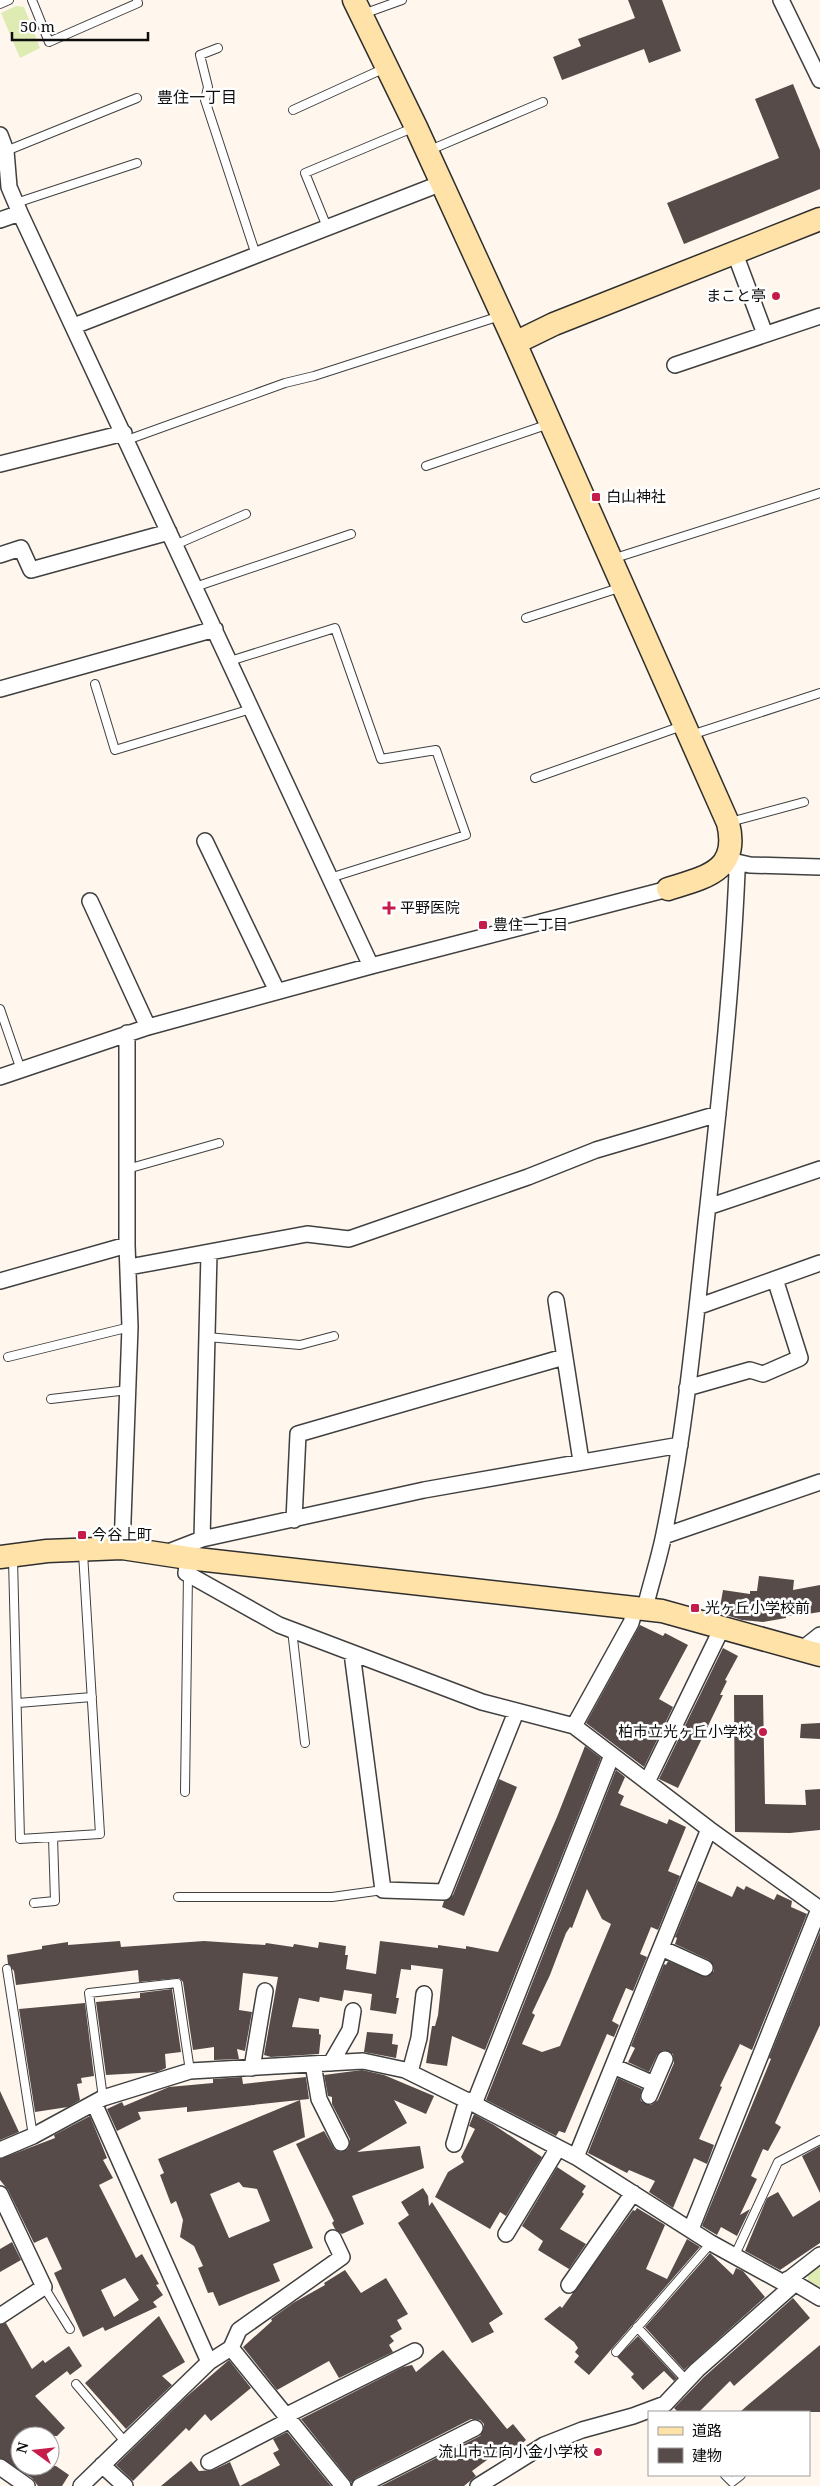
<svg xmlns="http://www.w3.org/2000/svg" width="820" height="2486" font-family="'Noto Serif','Noto Sans JP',serif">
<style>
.green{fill:#deecb4}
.building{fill:#564b49;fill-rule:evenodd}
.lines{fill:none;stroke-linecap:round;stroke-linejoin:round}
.lane-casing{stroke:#404040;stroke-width:10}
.street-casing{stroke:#404040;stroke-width:18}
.secondary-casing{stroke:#2f2f2f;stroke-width:25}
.lane{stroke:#fff;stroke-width:8}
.street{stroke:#fff;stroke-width:15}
.secondary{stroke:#ffe2a8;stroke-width:22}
.poi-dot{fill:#c61c4b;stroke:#fff;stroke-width:2}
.labels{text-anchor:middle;stroke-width:5;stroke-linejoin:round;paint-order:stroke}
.poi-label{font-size:15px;fill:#0d0d0d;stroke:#fff;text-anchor:start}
.neighbourhood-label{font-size:16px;fill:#0d0d0d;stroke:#fff}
</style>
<rect width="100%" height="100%" fill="#fff7ed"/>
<path class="green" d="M16,6L24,7L40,48L20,58L1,13Z
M820,2263V2287L808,2281V2272Z"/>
<path class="building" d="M628,0H662L681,51L649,63L644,49L562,80L553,57L581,46L578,39L635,18Z
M793,84L820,150V189L684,244L667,203L779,158L755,99Z
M759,1576L794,1580L793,1590L820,1585V1612L795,1616L786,1615V1618L763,1622L742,1620L719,1613L723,1590L750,1594V1591H757Z
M640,1625L663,1636L665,1633L688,1645L659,1699L673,1707L644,1767L586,1723Z
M723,1648L738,1656L725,1680L727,1681L720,1695H723L678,1788L659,1779Z
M734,1695H763L765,1804L806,1805L805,1790L820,1789V1830L790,1833L735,1832Z
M820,1723V1739L800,1738L801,1724Z
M585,1746L601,1758L485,2050L452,2036L447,2066L426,2063L432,2026H435L438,2015L443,1969L411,1965V1970L401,1969L396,1998H399L396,2014L370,2010L372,1994L344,1990L342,2001L320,1997L319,2002L299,1998L292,2027L319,2029V2034L321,2035L319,2054L271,2057L264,2055L278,1977L243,1973L239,2010L252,2012L245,2051L237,2049L239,2059L214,2060V2047L193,2050L183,1982L179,1978L139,1982L138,1970L16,1985L14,1971L8,1964L7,1955L42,1949V1946L68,1942V1945L120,1941L121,1947L204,1941L265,1945L266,1943L293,1947L294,1944L318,1948L319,1942L346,1946L345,1955H348L346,1969L376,1974L380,1941L438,1948V1945L466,1949V1946L498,1952L557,1817Z
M616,1770L625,1777L618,1793L624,1796L620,1805L667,1824L669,1819L686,1827L668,1871L680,1876L658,1930L651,1927L640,1954L647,1957L633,1991L626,1988L612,2021L619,2025L614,2037L607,2034L565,2133L559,2131L556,2136L486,2100ZM587,1889L602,1919L611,1924L560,2046L542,2052L522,2044L535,2015L532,2013L550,1975L566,1933L570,1927L572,1928Z
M499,1779L517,1787L464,1916L442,1907L444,1901L453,1895Z
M698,1881L732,1897L737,1886L744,1890L746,1886L774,1900L777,1894L792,1901L791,1907L807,1914L752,2050L740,2044L720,2086L722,2087L699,2139L714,2145L707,2164L694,2158L673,2208L649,2192L655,2181L629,2170L627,2173L588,2153L618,2078L642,2089L640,2097L641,2101L651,2105L658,2100L674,2063L673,2054L664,2050L657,2055L649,2072L628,2062L635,2048L631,2046L664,1964L666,1965L668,1961L705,1977L714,1971V1967L709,1960L675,1944L677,1938L675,1937Z
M820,1932V2025L775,2123L781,2127L768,2151L763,2149L751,2176L757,2179L740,2215L750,2209L737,2236L721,2227L717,2235L702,2226L771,2059L769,2058Z
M172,1989L181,2052L165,2054L166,2068L157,2072L106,2075L96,2002L140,1998V1993Z
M85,2003L94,2076L81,2078L82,2083L77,2084L80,2100L68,2107L35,2112L19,2009Z
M367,2032L393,2034L392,2044L398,2045L396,2058L364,2052Z
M362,2070L384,2075L434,2096L426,2114L394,2100L407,2123L357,2152L420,2146L424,2168L352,2196L364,2224L342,2234L335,2229L332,2223L334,2221L296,2144L324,2131L335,2150L341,2152L348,2149L350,2139L332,2104V2097L328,2096L324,2075Z
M242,2077L243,2084L306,2077L309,2099L187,2112V2107L138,2112L141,2119L117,2131L107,2109L122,2102L124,2106L169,2087L213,2083V2079Z
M0,2091L19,2132L0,2140Z
M300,2100L305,2137L273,2151L313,2248L273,2264L280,2281L219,2306L213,2292L208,2293L198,2268L203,2266L194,2246L180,2237L183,2220L176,2201L171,2204L160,2175L164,2173L158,2159ZM239,2182L243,2187L257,2189L270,2221L229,2238L210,2194Z
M474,2114L494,2125L542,2157L506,2216L500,2212L490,2229L435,2197L448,2172L464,2162L461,2157L475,2129L469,2126Z
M90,2116L107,2158L103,2160L113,2178L99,2185L136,2258L142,2254L159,2284L156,2285L163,2295L153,2302L157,2307L105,2331L103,2327L83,2337L54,2273L62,2269L47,2237L34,2243L8,2190L0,2180V2159L55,2138L54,2135ZM125,2278L139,2300L114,2317L101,2290Z
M820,2146V2193L802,2156Z
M557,2167L586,2186L582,2192L584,2194L560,2229L586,2244L569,2269L538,2250L543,2241L522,2226Z
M423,2188L428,2196L429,2206L432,2202L503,2314L489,2323L494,2332L472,2343L398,2223L409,2215L401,2202Z
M778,2192L793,2217L820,2200V2243L780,2270L745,2251L767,2198Z
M637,2208L665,2225L646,2269L667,2279L687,2239L700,2247L589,2375L574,2362L579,2356L575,2352L578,2348L574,2342L544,2319L560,2306L562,2308L633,2210L635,2211Z
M12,2242L21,2260L0,2272V2249Z
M710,2253L733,2275L736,2268L743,2271L765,2297L684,2370L645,2327Z
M345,2270L361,2293L386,2278L408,2314L397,2320L402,2329L390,2336L394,2341L389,2345L393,2352L339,2378L329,2361L277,2390L243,2347L272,2321L271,2319L293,2303L325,2285L324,2283Z
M793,2298L810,2318L734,2386L730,2381L699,2412H678L674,2408L704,2377Z
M159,2316L185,2362L162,2376L172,2385L126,2429L85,2383Z
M6,2323L32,2369L43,2360L45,2363L69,2346L82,2366L70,2375L67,2371L35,2396L65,2428L57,2436H20V2466H56L69,2475L62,2486H38L32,2478L0,2458V2325Z
M638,2336L677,2378L674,2381L664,2371L643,2390L631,2377L634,2374L617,2357Z
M820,2345V2412H740L749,2404Z
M443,2350L507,2429L513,2424L526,2440L511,2453L506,2446L472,2471L476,2476L464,2486H381L480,2436L484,2429V2424L480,2420L471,2419L356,2478L352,2483L301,2419L403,2367L412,2365L416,2372Z
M229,2360L251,2388L211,2421L205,2414L189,2431L186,2428L133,2481L116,2465L186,2397Z
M287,2432L331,2486H161L191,2461L199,2471L213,2470L230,2462L240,2486L280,2465L273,2453L279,2450L273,2439Z"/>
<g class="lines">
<g class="lane-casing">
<path id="lane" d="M32,0L49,42L138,3L137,0
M0,4L9,0
M363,14L402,0
M218,48L200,55L208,87L205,100L256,255
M293,110L385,68
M430,150L543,102
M6,151L137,98
M16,203L137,163
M327,227L305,173L415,127
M127,440L285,383L314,376L500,316
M426,466L549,424
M175,545L246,514
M612,559L820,493
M195,587L351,534
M526,618L622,587
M230,661L335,628L381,759L436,750L466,835L330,878
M95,684L115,750L251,709
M691,735L820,693
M535,778L682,726
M730,822L804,802
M0,1009L21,1070
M127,1169L219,1143
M207,1337L300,1345L334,1336
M8,1357L130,1327
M51,1399L128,1390
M13,1559L20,1839L100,1834L83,1553
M292,1630L305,1743
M18,1703L92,1697
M185,1792L188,1574
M178,1897H332L383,1890
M34,1903L55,1901L53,1837
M7,1969L33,2136
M103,2098L89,1993L177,1983L190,2071
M735,2255L778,2162L820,2140
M44,2287L70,2329
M637,2327L687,2381
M616,2352L711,2243
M76,2384L126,2443
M725,2475L732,2482L741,2475"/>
</g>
<g class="street-casing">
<path id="street" d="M781,0L820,80
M0,135L6,151L9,187L20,213L371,966
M0,220L20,213
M734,251L765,334
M74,326L442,183
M675,365L820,316
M0,464L124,433
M0,555L21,548L31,570L169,532
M0,689L215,629
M205,841L277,991
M728,860L750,865L820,867
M90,901L148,1027
M0,1077L148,1027L371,966L668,889
M708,1207L820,1169
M129,1267L307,1234L349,1239L528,1177L596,1150L718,1114
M0,1281L127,1245
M556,1300L581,1461
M697,1307L820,1263
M687,1388L750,1370L763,1374L800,1358L775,1279
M294,1520L298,1434L564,1357
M664,1536L820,1482
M202,1539L209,1253
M122,1548L130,1327L127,1245V1033
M166,1553L202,1539L424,1490L680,1445
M188,1558L186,1573L279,1625L482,1702L574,1726L709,1829L820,1909
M645,1608C651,1583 659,1559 664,1534C685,1432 695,1327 706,1223C719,1106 732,989 737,872L728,860
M801,1650L820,1635
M352,1653L383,1890L444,1892L516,1712
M574,1726L631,1623L636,1606
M647,1782L722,1628
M661,1948L705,1968
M331,2063L350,2030L353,2011
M313,2064L319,2099L341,2143
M613,2066L654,2084
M252,2068L265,1991
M410,2072L419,2038L424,1994
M649,2096L665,2059
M474,2104L612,1755
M454,2144L467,2100
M0,2150L33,2136L103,2098L190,2071L363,2061L405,2070L474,2104L576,2157L711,2243L791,2287L697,2370L665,2404L633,2416L582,2430L544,2445L478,2486
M576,2157L709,1829
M0,2194L44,2287L0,2316
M691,2229L819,1909
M506,2234L558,2148
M788,2279L820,2298
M784,2283L820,2255
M569,2285L633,2193
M231,2348L343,2486
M209,2362L231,2348L239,2330L342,2257L333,2238
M285,2416L415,2351
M209,2462L288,2421
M102,2465L125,2486
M0,2467L27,2486
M81,2486L209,2362L94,2103
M360,2486L475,2428"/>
</g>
<g class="secondary-casing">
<path id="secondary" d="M354,0L416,127L515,343L728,823C740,871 706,877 668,889
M515,343L554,324L820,219
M0,1557L47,1551L122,1548L188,1558L662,1611L820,1655"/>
</g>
<use href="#lane" class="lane"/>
<use href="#street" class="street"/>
<use href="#secondary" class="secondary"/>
</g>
<g class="poi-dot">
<circle cx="776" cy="296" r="5"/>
<rect x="591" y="492" width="10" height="10" rx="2.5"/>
<path d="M386.5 900.5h5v5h5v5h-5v5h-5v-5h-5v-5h5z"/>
<rect x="478" y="920" width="10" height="10" rx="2.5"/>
<rect x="77" y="1530" width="10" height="10" rx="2.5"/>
<rect x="690" y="1603" width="10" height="10" rx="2.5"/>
<circle cx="763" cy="1732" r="5"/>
<circle cx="598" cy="2452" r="5"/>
</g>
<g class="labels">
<g class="poi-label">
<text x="766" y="301" text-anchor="end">まこと亭</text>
<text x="606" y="502">白山神社</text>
<text x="400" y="913">平野医院</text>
<text x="493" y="930">豊住一丁目</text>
<text x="92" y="1540">今谷上町</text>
<text x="705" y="1613">光ヶ丘小学校前</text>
<text x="753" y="1737" text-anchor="end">柏市立光ヶ丘小学校</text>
<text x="588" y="2457" text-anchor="end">流山市立向小金小学校</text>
</g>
<g class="neighbourhood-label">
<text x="197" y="103">豊住一丁目</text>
</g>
</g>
<rect x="648" y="2411" width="162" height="65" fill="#ffffff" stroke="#9e9e9e"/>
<rect x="658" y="2427" width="25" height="8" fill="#ffe2a8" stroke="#9e9e9e"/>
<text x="692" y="2436" font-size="15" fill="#0d0d0d">道路</text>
<rect x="658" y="2448" width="25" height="15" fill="#564b49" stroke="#9e9e9e"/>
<text x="692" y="2461" font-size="15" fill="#0d0d0d">建物</text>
<g transform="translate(35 2451) rotate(285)"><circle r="24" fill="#ffffff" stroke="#9e9e9e"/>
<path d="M0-4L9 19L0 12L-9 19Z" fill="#c61c4b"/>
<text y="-8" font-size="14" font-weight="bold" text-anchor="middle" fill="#0d0d0d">N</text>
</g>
<path d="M12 32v8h136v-8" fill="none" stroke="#0d0d0d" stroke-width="2.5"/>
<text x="20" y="32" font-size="15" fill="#0d0d0d" stroke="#ffffff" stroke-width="4" paint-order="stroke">50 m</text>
</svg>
